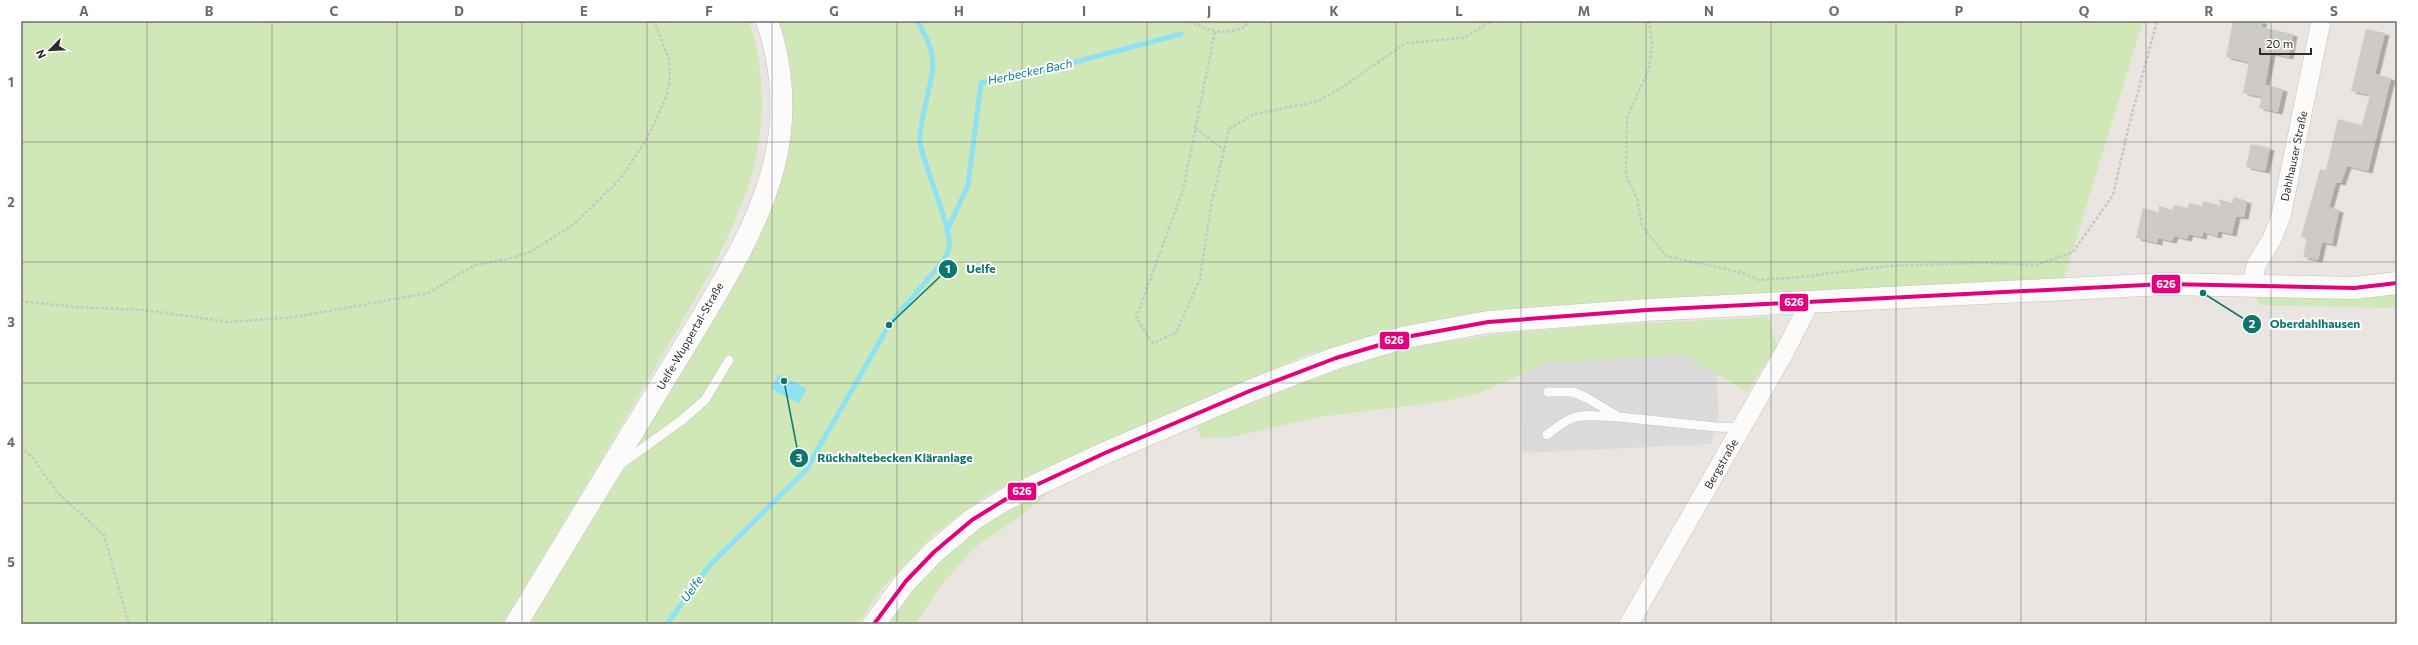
<svg xmlns="http://www.w3.org/2000/svg" width="2418" height="645" font-family="Commissioner,sans-serif">
<style>
.industrial{fill:#dddadc}
.green{fill:#d0e7b7}
.water{fill:#8ee2f1}
.lines{fill:none;stroke-linecap:round;stroke-linejoin:round}
.stream{stroke:#8ee2f1;stroke-width:5}
.building{fill:#cecbc7;filter:url(#shadow)}
.lane-casing{stroke:#c3c2c2;stroke-width:10}
.street-casing{stroke:#c3c2c2;stroke-width:20}
.secondary-casing{stroke:#c3c2c2;stroke-width:23}
.path{stroke:#c8c7c7;stroke-width:2.5;stroke-dasharray:3 2;stroke-linecap:butt}
.lane{stroke:#fcfbfa;stroke-width:9}
.street{stroke:#fcfbfa;stroke-width:19}
.secondary{stroke:#fcfbfa;stroke-width:22}
.bus-1-casing{stroke:#fff;stroke-width:7}
.bus-1{stroke:#e5007d;stroke-width:4}
.grid{fill:none;stroke:#6e6c6a;stroke-width:1;stroke-opacity:0.55}
.labels{text-anchor:middle;stroke-width:4;stroke-linejoin:round;paint-order:stroke}
.street-label{font-size:11px;fill:#2b2b2b;stroke:#fff}
.water-label{font-size:12px;font-style:italic;fill:#047ba0;stroke:#fff}
.leader{fill:none;stroke:#0f766e;stroke-width:1.5}
.callout-dot{fill:#0f766e;stroke:#fff;stroke-width:1.5}
.mark-label{font-size:12px;text-anchor:middle;font-weight:bold;fill:#fff}
.callout-label{font-size:12px;text-anchor:middle;font-weight:bold;fill:#0f766e;stroke:#fff;stroke-width:4;stroke-linejoin:round;paint-order:stroke}
.line-badge{stroke:#fff;stroke-width:1.5}
.badge-label{font-size:11px;text-anchor:middle;font-weight:bold;fill:#fff}
.neatline{fill:none;stroke:#6e6c6a;stroke-width:1.5}
.grid-label{font-size:13px;text-anchor:middle;font-weight:bold;fill:#6e6c6a}
</style>
<defs>
<filter id="shadow"><feDropShadow dx="4.5" dy="2.5" stdDeviation="0" flood-color="#0004"/></filter>
</defs>
<rect width="100%" height="100%" fill="#eae5e0"/>
<path class="industrial" d="M1715,341L1719,418L1711,444L1523,453L1521,355Z"/>
<path class="green" d="M21,21H749C766,70 766,134 749,184C728,247 691,306 657,364C607,451 555,538 502,624H21Z
M767,21H2143L2064,279L1524,309L1459,315L1308,354L988,494L935,533L883,587L858,624H516L693,332L775,163Z
M2397,293V307L2394,308L2260,305L2257,299L2259,296C2297,296 2363,303 2397,293Z
M1768,317L1777,346L1747,392L1684,355L1547,363L1479,393L1440,402L1318,417L1237,436L1202,439L1196,426L1297,384L1404,348L1497,334L1591,326Z
M1067,477L1020,516L974,548L938,589L916,624H885C916,581 954,546 997,516C1018,501 1044,489 1067,477Z"/>
<path class="water" d="M778,374L807,389L799,403L771,389Z"/>
<g class="lines">
<path class="stream" d="M947,231L968,185L981,83L1045,70L1181,34
M667,624L709,566L806,470L889,325L944,260C945,256 948,252 949,249C953,230 924,167 920,143C919,134 922,125 923,116C931,73 943,61 917,21"/>
</g>
<path class="building" d="M2233,21H2263L2261,27L2293,34L2289,57L2271,53L2265,85L2283,89L2278,112L2259,108L2262,97L2243,93L2249,62L2226,57Z
M2366,29L2385,33L2375,74L2391,78L2368,171L2347,166L2341,183L2336,182L2329,207L2339,210L2332,244L2322,242L2318,260L2303,257L2307,238L2301,237L2320,169L2326,170L2338,119L2362,125L2370,95L2351,91Z
M2251,144L2270,148L2265,171L2246,167Z
M2234,197L2247,201L2244,217L2236,216L2232,234L2218,231L2217,236L2203,232L2202,237L2189,234L2187,239L2174,236L2172,241L2158,238V243L2136,238L2143,208L2159,212V206L2172,210L2174,205L2188,208L2189,203L2202,206L2204,201L2221,206L2218,199L2232,203Z"/>
<g class="lines">
<g class="lane-casing">
<path id="lane" d="M1548,392H1573L1587,398L1619,417L1716,427L1741,428
M1547,435C1575,411 1582,415 1617,417
M621,464L682,420L705,400L729,360"/>
</g>
<g class="street-casing">
<path id="street" d="M2252,285L2256,265L2272,239L2281,216L2321,21
M1629,624L1784,353L1805,312L1806,302"/>
</g>
<g class="secondary-casing">
<path id="secondary" d="M516,624C567,540 618,456 669,372C706,310 757,235 774,165C786,118 783,66 767,21
M874,624L906,581L934,552L972,520L1006,499L1105,453L1252,390L1336,358L1406,337L1488,322L1647,310L2165,284L2354,288L2397,283"/>
</g>
<path class="path" d="M1189,21C1211,31 1223,37 1246,26L1247,21
M1649,21L1652,45L1649,69L1627,117L1626,175L1637,199L1642,226L1666,256L1739,272L1759,280L1801,277L1888,266L1983,263L2036,265L2073,252L2113,195L2129,125L2157,21
M1215,32L1183,190L1136,318L1153,343L1176,333L1200,279L1211,205L1229,129L1252,115L1319,101L1341,88L1406,43L1463,38L1493,21
M1195,128L1224,150
M21,301L74,307L144,310L229,322L296,317L428,293L475,265L508,259L530,252L573,225L620,179L648,137L666,97L670,81L669,59L654,21
M21,447L32,457L57,492L104,535L129,624"/>
<use href="#lane" class="lane"/>
<use href="#street" class="street"/>
<use href="#secondary" class="secondary"/>
<g class="bus-1-casing">
<path id="bus-1" d="M874,624L906,581L934,552L972,520L1006,499L1105,453L1252,390L1336,358L1406,337L1488,322L1647,310L2165,284L2354,288L2397,283"/>
</g>
<use href="#bus-1" class="bus-1"/>
</g>
<path class="grid" d="M147,21V624M272,21V624M397,21V624M522,21V624M647,21V624M772,21V624M897,21V624M1022,21V624M1147,21V624M1271,21V624M1396,21V624M1521,21V624M1646,21V624M1771,21V624M1896,21V624M2021,21V624M2146,21V624M2271,21V624M21,142H2397M21,262H2397M21,383H2397M21,503H2397"/>
<g class="labels">
<g class="street-label">
<text transform="translate(2294 156) rotate(-78)" y="4">Dahlhauser Straße</text>
<text transform="translate(690 336) rotate(-60)" y="4">Uelfe-Wuppertal-Straße</text>
<text transform="translate(1721 464) rotate(-60)" y="4">Bergstraße</text>
</g>
<g class="water-label">
<text transform="translate(1030 72) rotate(-12)" y="4">Herbecker Bach</text>
<text transform="translate(692 589) rotate(-54)" y="4">Uelfe</text>
</g>
</g>
<path class="leader" d="M889 325L948 269M2203 293L2252 324M784 381L799 458"/>
<g class="callout-dot">
<circle cx="889" cy="325" r="4"/>
<circle cx="2203" cy="293" r="4"/>
<circle cx="784" cy="381" r="4"/>
<circle cx="948" cy="269" r="10"/>
<circle cx="2252" cy="324" r="10"/>
<circle cx="799" cy="458" r="10"/>
</g>
<g class="mark-label">
<text x="948" y="273">1</text>
<text x="2252" y="328">2</text>
<text x="799" y="462">3</text>
</g>
<g class="callout-label">
<text x="981" y="273">Uelfe</text>
<text x="2315" y="328">Oberdahlhausen</text>
<text x="895" y="462">Rückhaltebecken Kläranlage</text>
</g>
<g class="line-badge">
<rect x="2151" y="274" width="30" height="20" rx="4" fill="#e5007d"/>
<rect x="1779" y="293" width="30" height="19" rx="4" fill="#e5007d"/>
<rect x="1379" y="331" width="31" height="19" rx="4" fill="#e5007d"/>
<rect x="1007" y="482" width="30" height="19" rx="4" fill="#e5007d"/>
</g>
<g class="badge-label">
<text x="2166" y="288">626</text>
<text x="1794" y="306">626</text>
<text x="1394" y="344">626</text>
<text x="1022" y="495">626</text>
</g>
<rect width="2418" height="645" fill="none" stroke="#ffffff" stroke-width="44"/>
<g transform="translate(50 50) rotate(246)" stroke="#ffffff" stroke-width="3" paint-order="stroke">
<path d="M0-3L7 15L0 10L-7 15Z" fill="#2b2b2b"/>
<text y="-6" font-size="11" font-weight="bold" text-anchor="middle" fill="#2b2b2b">N</text>
</g>
<path d="M2260 48v6h51v-6" fill="none" stroke="#2b2b2b" stroke-width="2"/>
<text x="2266" y="48" font-size="12" fill="#2b2b2b" stroke="#ffffff" stroke-width="3" paint-order="stroke">20 m</text>
<rect x="22" y="22" width="2374" height="601" class="neatline"/>
<g class="grid-label">
<text x="84" y="16">A</text>
<text x="209" y="16">B</text>
<text x="334" y="16">C</text>
<text x="459" y="16">D</text>
<text x="584" y="16">E</text>
<text x="709" y="16">F</text>
<text x="834" y="16">G</text>
<text x="959" y="16">H</text>
<text x="1084" y="16">I</text>
<text x="1209" y="16">J</text>
<text x="1334" y="16">K</text>
<text x="1459" y="16">L</text>
<text x="1584" y="16">M</text>
<text x="1709" y="16">N</text>
<text x="1834" y="16">O</text>
<text x="1959" y="16">P</text>
<text x="2084" y="16">Q</text>
<text x="2209" y="16">R</text>
<text x="2334" y="16">S</text>
<text x="11" y="87">1</text>
<text x="11" y="207">2</text>
<text x="11" y="327">3</text>
<text x="11" y="447">4</text>
<text x="11" y="567">5</text>
</g>
</svg>
